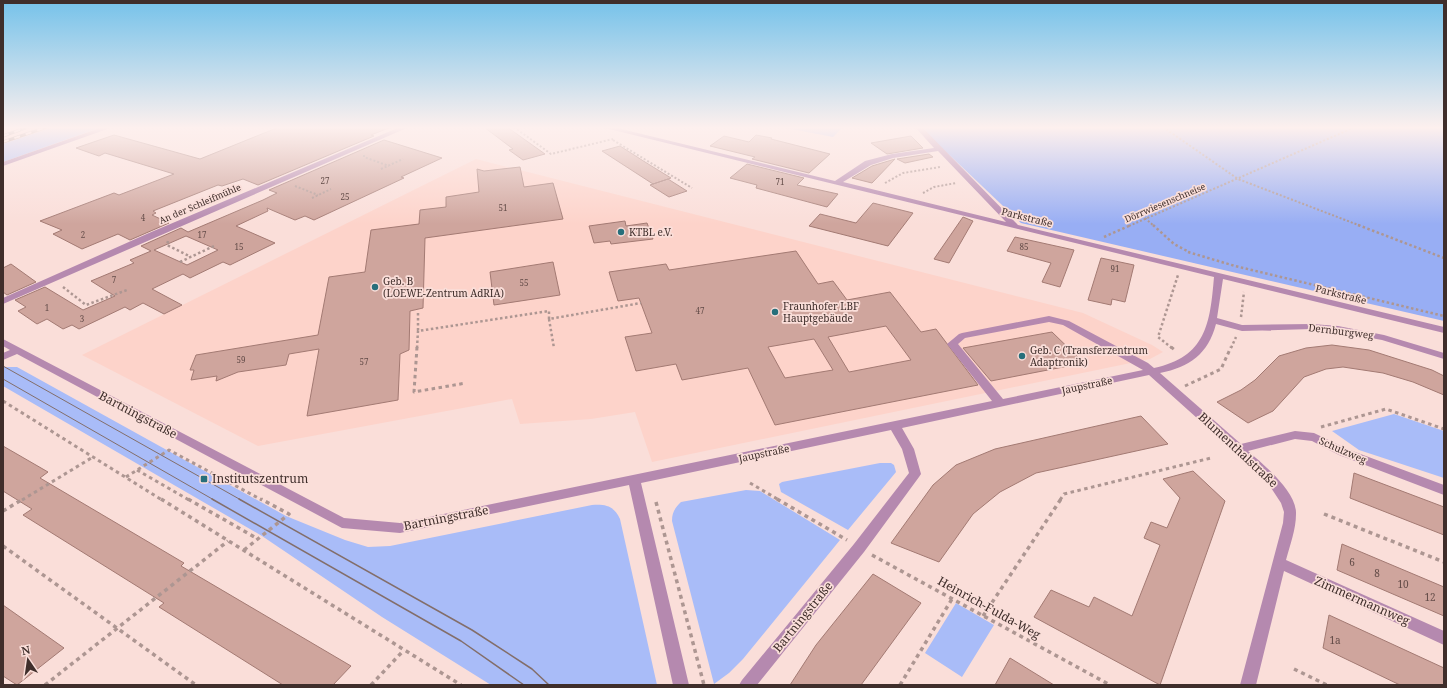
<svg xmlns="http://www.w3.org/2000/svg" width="1447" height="688" font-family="'Noto Serif',serif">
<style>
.built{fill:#fdd3ca}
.green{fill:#a9bcf8}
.forest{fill:#98aef4}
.building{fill:#cfa59d;stroke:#a37a73;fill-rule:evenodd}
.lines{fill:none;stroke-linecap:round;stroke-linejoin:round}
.path-far3{stroke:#ad9692;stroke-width:2;stroke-dasharray:2 2;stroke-linecap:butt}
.path-far2{stroke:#ad9692;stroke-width:2.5;stroke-dasharray:2.5 2.5;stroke-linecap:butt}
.path-far1{stroke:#ad9692;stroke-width:3;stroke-dasharray:3.5 3.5;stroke-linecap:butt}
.path{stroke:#ad9692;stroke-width:3.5;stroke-dasharray:4 4;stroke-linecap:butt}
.minor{fill:#b589af;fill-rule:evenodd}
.tram-far1{stroke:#836e6a;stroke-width:1}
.tram{stroke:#836e6a;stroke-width:1.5}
.rail-casing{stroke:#836e6a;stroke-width:3}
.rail{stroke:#faded9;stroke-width:2;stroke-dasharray:6;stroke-linecap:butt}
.poi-dot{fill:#276f7b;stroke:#faded9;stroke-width:1.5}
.labels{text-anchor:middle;stroke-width:3.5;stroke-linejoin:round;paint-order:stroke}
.number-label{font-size:8px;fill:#634c48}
.far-street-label{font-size:9px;fill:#3f2e2b;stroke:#faded9}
.street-label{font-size:10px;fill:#3f2e2b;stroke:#faded9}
.poi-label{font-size:10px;fill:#3f2e2b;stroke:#faded9;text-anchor:start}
.near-number-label{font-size:10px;fill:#634c48}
.near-street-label{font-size:12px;fill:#3f2e2b;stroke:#faded9}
.near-poi-label{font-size:12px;fill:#3f2e2b;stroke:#faded9;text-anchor:start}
</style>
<rect width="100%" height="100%" fill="#faded9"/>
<path class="built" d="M3,127H53L3,144Z
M476,159L1083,313L1152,345L1163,352L1150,359L652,462L635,412L591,419L520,424L512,399L258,446L82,355Z"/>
<path class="green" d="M53,127H102L3,162V144Z
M781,127H843L833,137Z
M3,367H17L286,516L345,540L368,547L390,546L592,505C606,504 614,506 620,519L657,685H491L382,617L262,536L3,386Z
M1394,414L1444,431V478L1359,450L1332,431Z
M880,463H891L894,465L896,472L848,530L781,492L779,484L782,482Z
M746,490L760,491L840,540L743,659L729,673L714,684L672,521C672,512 675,508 681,502Z
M956,603L994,625L962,677L925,653Z"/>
<path class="forest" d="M920,127H1444V321L1021,223Z"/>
<path class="building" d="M279,127H391L371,135L374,136L258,185L243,179L222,186L218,185L153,211L156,213L152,215L169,223L130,240L118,234L82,249L53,234L62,230L40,221L114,193L119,195L174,174L105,153L99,156L76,148L114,135L200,159Z
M484,127H507L545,154L523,160L509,150L513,149Z
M756,135L772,138L771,139L830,154L809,173L752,159L755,157L710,146L724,136L749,142Z
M911,136L923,148L887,154L871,143Z
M384,140L442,158L401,177L404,178L314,220L305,216L295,220L267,208L268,211L236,226L275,243L230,265L223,262L190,278L183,274L152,289L182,305L164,314L143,303L130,310L125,307L79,329L72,325L63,329L47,319L37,324L18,311L26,307L15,300L45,287L83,310L115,296L91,281L134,263L130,260L151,251L141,246L181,228L188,232L263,200L277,193L269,190ZM186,236L218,250L187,265L154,250Z
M620,146L645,162L671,178L653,184L602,151Z
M929,154L933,157L905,163L897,159Z
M895,159L872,183L852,178L872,166Z
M747,164L804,178L797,185L838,194L827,207L756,188L757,185L730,178Z
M520,167L524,187L553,183L563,219L425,238L423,308L410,311L409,350L400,354L398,400L307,416L319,349L289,354L286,365L238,372L216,381L217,376L191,380L194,370H190L196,355L318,335L329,277L365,272L371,230L419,224L420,210L446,207V197L479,192L477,169L484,171Z
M668,179L687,191L669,197L650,185Z
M873,203L913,213L888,246L809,226L820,214L856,223Z
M963,217L973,221L949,263L934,259Z
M625,221L626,226L647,223L653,239L611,244L610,241L594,243L589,226Z
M1015,237L1074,250L1060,287L1042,282L1051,263L1007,251Z
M796,251L818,284L833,281L847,300L890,292L921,332L936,329L978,385L775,425L748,368L682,380L676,364L636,371L625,337L652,333L639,298L618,301L609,272L666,264L669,270ZM886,326L911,360L849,372L828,337ZM814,339L833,370L785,378L768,347Z
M1101,258L1134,265L1125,302L1112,299L1111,305L1088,300Z
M553,262L560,295L494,305L490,272Z
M11,264L36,282L7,295L3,292V268Z
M1052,332L1084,363L991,381L963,348Z
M1332,345L1369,350L1432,370L1444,376V395L1413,382L1383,373L1343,367L1326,369L1304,377L1273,411L1248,423L1217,402L1241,390L1255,380L1279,356L1306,348Z
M1141,416L1168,444L1036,473L1000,492L973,514L939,562L891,543L933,485L956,465L995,449Z
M3,446L48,472L40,478L184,563L181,566L351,666L333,685H283L159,607L164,603L23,515L32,509L3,491Z
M1193,471L1225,501L1160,685L1034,617L1051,590L1089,607L1094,597L1132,616L1160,545L1144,538L1151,522L1167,528L1180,498L1163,479Z
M1354,473L1444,507V535L1350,498Z
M1342,544L1444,587V616L1337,570Z
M873,574L921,603L861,685H790L816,645Z
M3,605L64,648L17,685L3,676Z
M1329,615L1444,668V685H1400L1323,648Z
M1010,658L1054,685H995Z"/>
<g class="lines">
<path class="path-far3" d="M514,127L551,154L613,139
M1163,127L1238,179L1361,226
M613,140L692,188
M364,155V157L389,166
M381,169L403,159
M885,183L903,173L940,167
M295,186L318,195
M923,193L934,187L956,183
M312,198L331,189
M1145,218L1154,226
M1129,226L1355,127"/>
<path class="path-far2" d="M1153,225L1174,244L1189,252
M1358,225L1444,258
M1104,237L1131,225
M168,241L167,245L191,257
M1188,252L1235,266L1444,316
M180,262L214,246
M63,287L86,305L127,290
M418,313V331
M1241,317L1244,292
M549,319L554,348
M417,348L418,331L549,311V319L641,303
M1172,348L1158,337L1178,275
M1231,348L1236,337"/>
<path class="path-far1" d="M417,347L414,392L466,383
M1171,347L1176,351
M1185,386L1221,369L1231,347
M3,401L162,500
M1321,427L1386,409L1444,429
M137,470L189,500
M126,477L169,450L262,500
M750,483L779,500
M22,500L93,457
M1060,500L1064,494L1211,458"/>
<path class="path" d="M161,499L461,685
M188,499L258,539
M777,499L847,540
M656,502L704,685
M3,511L23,499
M1324,514L1444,562
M3,546L196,685
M244,550L289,514L261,499
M872,555L1110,685
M983,616L1061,499
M1294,669L1327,685
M45,685L228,541
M371,685L404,650
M900,685L952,599"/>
<path class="minor" d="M103,127H113L3,166V162Z
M400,127H409L3,304V298L149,233Z
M601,127H613L835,181L865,161L892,154L934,148L915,127H922L1018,225L1444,327V333L1223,279L1217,318L1242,325L1312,324L1338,326L1384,335L1444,353V359L1382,340L1338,332L1312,329L1242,331L1216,324C1208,354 1190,367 1160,373L1241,444L1295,431L1314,433L1347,449L1444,485V495L1339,455L1312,441L1295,439L1248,451C1263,464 1297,492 1296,514C1296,529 1290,545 1286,560L1444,631V645L1284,571L1256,685H1240L1283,523L1284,512L1281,503L1266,480L1149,375L902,428L914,449L921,474L919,477L864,552L757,685H739L742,680L854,544L909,473L902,449L891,430L641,483L689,685H673L629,485L400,533L342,528L17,354L3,360V353L10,350L3,346V339L344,518L400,523L992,401L947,344L959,334L962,333L1049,316L1069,321L1148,363L1154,368C1206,357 1210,324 1214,277ZM938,151L1006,222L843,182L871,165L893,158ZM1049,322L1063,325L1143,370L1003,399L958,344L965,338Z"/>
<path class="tram-far1" d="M3,366L241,500
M3,379L214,500"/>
<path class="tram" d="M212,499L461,641L524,685
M239,499L472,630L532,669L549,685"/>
<g class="rail-casing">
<path id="rail" d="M3,136L28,127
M3,142L47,127"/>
</g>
<use href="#rail" class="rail"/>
</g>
<linearGradient id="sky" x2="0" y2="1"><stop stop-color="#75c2ea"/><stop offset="0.57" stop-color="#fdf0ee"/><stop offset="1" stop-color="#fdf0ee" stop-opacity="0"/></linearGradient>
<rect width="1447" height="224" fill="url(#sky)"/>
<g class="poi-dot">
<circle cx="621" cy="232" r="4"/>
<circle cx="375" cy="287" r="4"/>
<circle cx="775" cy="312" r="4"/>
<circle cx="1022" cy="356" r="4"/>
<rect x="200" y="475" width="8" height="8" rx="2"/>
</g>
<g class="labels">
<g class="number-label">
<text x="325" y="184">27</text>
<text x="780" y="185">71</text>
<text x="345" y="200">25</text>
<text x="503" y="211">51</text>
<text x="143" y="221">4</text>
<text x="83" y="238">2</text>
<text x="202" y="238">17</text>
<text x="239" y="250">15</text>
<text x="1024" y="250">85</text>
<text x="1115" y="272">91</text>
<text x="114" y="283">7</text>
<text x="524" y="286">55</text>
<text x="47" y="311">1</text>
<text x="700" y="314">47</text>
<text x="82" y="322">3</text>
<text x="241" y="363">59</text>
<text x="364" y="365">57</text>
</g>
<g class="far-street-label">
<text transform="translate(1165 203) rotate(-23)" y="3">Dörrwiesenschneise</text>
<text transform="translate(200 204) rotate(-23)" y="3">An der Schleifmühle</text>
</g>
<g class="street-label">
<text transform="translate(1027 217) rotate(14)" y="4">Parkstraße</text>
<text transform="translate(1341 294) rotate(14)" y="4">Parkstraße</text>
<text transform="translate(1341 331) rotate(7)" y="4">Dernburgweg</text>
<text transform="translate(1087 385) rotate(-12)" y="4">Jaupstraße</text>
<text transform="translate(1343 450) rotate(24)" y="4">Schulzweg</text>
<text transform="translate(764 453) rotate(-12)" y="4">Jaupstraße</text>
</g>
<g class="poi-label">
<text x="629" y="236">KTBL e.V.</text>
<text x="383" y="285">Geb. B<tspan x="383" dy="12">(LOEWE-Zentrum AdRIA)</tspan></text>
<text x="783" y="310">Fraunhofer LBF<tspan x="783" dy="12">Hauptgebäude</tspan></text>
<text x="1030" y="354">Geb. C (Transferzentrum<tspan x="1030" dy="12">Adaptronik)</tspan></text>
</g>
<g class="near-number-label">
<text x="1352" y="566">6</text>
<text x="1377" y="577">8</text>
<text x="1403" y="588">10</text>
<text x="1430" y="601">12</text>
<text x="1335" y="644">1a</text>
</g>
<g class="near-street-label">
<text transform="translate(138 415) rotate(28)" y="4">Bartningstraße</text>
<text transform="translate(1238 450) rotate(43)" y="4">Blumenthalstraße</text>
<text transform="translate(446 518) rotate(-11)" y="4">Bartningstraße</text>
<text transform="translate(1362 601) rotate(24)" y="4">Zimmermannweg</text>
<text transform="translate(989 608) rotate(29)" y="4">Heinrich-Fulda-Weg</text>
<text transform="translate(803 617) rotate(-51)" y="4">Bartningstraße</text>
</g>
<g class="near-poi-label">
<text x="212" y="483">Institutszentrum</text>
</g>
</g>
<rect width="1447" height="688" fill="none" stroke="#3f2e2b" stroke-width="8"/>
<g transform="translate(28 660) rotate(347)" stroke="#faded9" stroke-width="3" paint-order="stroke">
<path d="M0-3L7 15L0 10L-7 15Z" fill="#3f2e2b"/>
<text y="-6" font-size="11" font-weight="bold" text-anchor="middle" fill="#3f2e2b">N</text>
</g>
</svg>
